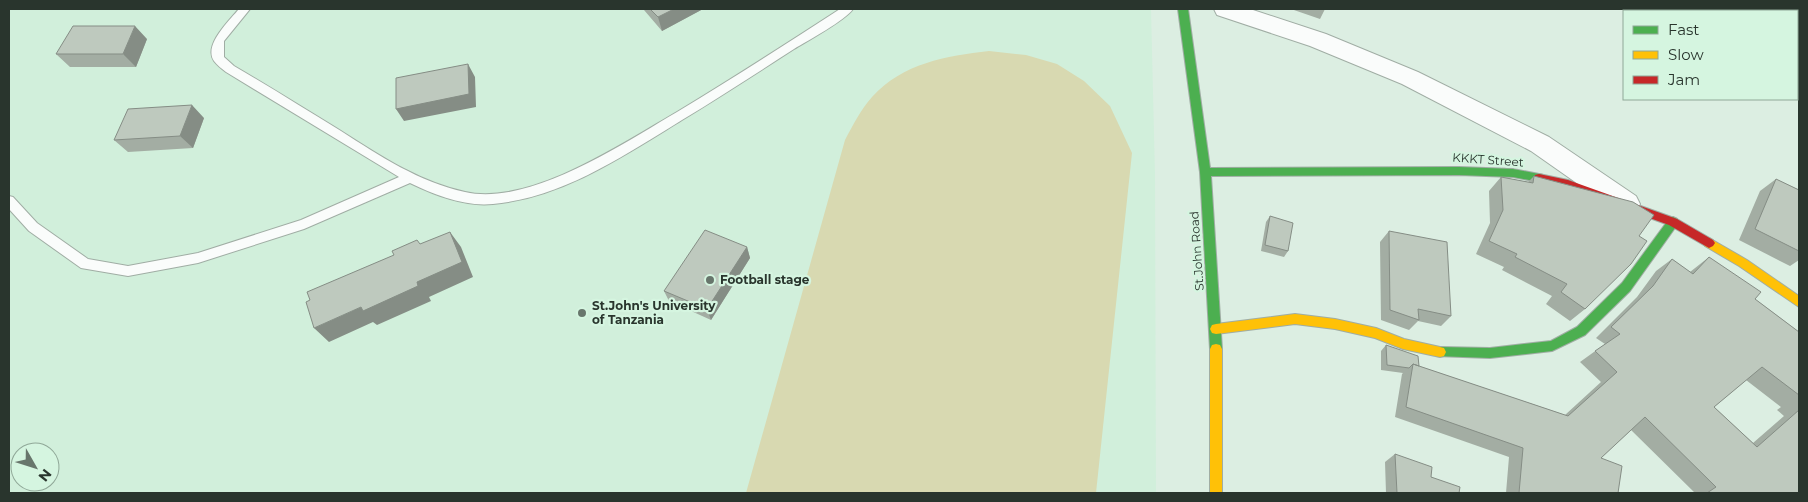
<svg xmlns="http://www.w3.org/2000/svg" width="1808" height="502" font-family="Montserrat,sans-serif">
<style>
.built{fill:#d1efdb;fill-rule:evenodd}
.green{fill:#d8d9b1}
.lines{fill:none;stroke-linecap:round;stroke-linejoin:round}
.lane-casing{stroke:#a0ada4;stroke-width:2}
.street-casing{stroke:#a0ada4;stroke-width:2}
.fast-casing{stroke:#a0ada4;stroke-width:2}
.slow-casing{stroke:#a0ada4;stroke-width:2}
.jam-casing{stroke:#a0ada4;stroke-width:2}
.lane{fill:#fafcfb;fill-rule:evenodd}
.street{fill:#fafcfb;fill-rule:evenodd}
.fast{fill:#4caf50;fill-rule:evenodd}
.slow{fill:#ffc107;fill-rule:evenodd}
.jam{fill:#c62828;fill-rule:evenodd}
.wall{fill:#a3ada3;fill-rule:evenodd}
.shaded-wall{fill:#858d85}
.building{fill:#bec9be;stroke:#858d85}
.poi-dot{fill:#68766c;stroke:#d5f5e0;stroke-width:2}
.labels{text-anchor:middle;stroke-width:4.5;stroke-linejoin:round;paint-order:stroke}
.street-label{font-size:12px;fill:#29352d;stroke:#d5f5e0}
.poi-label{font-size:12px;font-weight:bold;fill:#29352d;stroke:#d5f5e0;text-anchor:start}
</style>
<rect width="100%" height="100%" fill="#dceee2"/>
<path class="built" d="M9,9H1151L1155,175L1156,493H9ZM20,452H50V482H20Z"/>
<path class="green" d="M989,51L1026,55L1057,64L1084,81L1110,106L1132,153L1096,493H746L845,140C853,125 861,109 872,97C903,63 946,56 989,51Z"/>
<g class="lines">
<g class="lane-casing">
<path id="lane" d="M239,9H250L224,41V57L234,66C270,87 305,109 341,131C380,156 419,182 465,192C529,207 624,143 677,112C732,79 786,44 840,9H853C846,20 807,41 794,49C757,73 720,97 682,120C625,155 562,198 493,204C465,207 435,195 410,183L304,229L198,263L128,276L81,268L29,231L9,209V196L13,197L37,223L88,259L128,266L198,253L301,220L399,177L226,72C222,69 217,65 214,61C203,45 230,20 239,9Z"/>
</g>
<g class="street-casing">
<path id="street" d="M1214,9H1250L1326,34L1418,72L1549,137L1636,196L1640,204L1636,212L1627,215L1618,212L1531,151L1402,84L1310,46L1217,15Z"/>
</g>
<g class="fast-casing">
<path id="fast" d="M1178,9H1188L1210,168L1459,167L1513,169L1539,174L1543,175L1544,178L1543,181L1539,182L1513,177L1459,175L1211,176L1222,349L1220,353L1216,354L1212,353L1210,349L1200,172Z
M1673,217L1677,219L1679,222L1677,225L1630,291L1585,335L1552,351L1490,358L1436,356L1434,352L1436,348L1440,347L1490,348L1551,341L1577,327L1622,283L1669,219Z"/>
</g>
<g class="slow-casing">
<path id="slow" d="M1709,238L1747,260L1799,296V307L1739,266L1705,246L1703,243L1705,240Z
M1295,314L1335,319L1376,328L1404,339L1440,347L1444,348L1446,352L1444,356L1440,357L1403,349L1375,338L1335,329L1295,324L1216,334L1212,333L1210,329L1212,325L1216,324Z
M1216,344L1220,345L1222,349V493H1210V349L1212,345Z"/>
</g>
<g class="jam-casing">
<path id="jam" d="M1539,174L1568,180L1677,219L1713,240L1715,243L1713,246L1709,248L1669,225L1567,188L1535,181L1534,178L1535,175Z"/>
</g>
<use href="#lane" class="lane"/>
<use href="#street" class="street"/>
<use href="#fast" class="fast"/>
<use href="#slow" class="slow"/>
<use href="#jam" class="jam"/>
</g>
<path class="wall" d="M643,9H703L662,31L644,10Z
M1291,9H1325L1320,19Z
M147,39L136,67H70L56,54Z
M204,118L193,148L128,152L114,140Z
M1534,176L1585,309L1570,321L1546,304L1552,296L1502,270L1504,267L1476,254L1490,223L1489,191L1501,177L1528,182Z
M1776,179L1799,190V260L1790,266L1739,240L1760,191Z
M1270,216L1288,251L1284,257L1261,251L1266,222Z
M1389,231L1451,316L1441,326L1418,321L1409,330L1381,320L1380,242Z
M747,247L750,258L711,320L669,301L664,291Z
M1709,257L1755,299L1799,332V493H1695L1631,430L1601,458L1618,493H1506L1509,457L1395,417L1402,374L1403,373L1381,370V351L1386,345L1419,366L1565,415L1601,382L1580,362L1605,344L1596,338L1637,297L1656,271L1672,259L1690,272ZM1746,380L1781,407L1777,410L1784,416L1753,443L1714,407Z
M1395,454L1431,477L1459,493H1386L1385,462Z"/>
<path class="shaded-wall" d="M674,9H703L662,31L658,17Z
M135,26L147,39L136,67L123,54Z
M468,64L475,77L476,107L404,121L396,109Z
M192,105L204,118L193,148L180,136Z
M450,232L461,247L473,277L429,297L431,301L377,325L373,322L329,342L314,328L417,282Z
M747,247L750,258L711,320L707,309Z"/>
<path class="building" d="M650,9H674L658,17Z
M73,26H135L123,54H56Z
M468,64L469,94L396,109V78Z
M192,105L180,136L114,140L128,109Z
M1534,176L1633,202L1654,215L1639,236L1647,241L1631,264L1585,309L1561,292L1567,284L1515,257L1517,254L1489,241L1503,210L1501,177L1533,183Z
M1776,179L1799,190V251L1755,229Z
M1270,216L1293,223L1288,251L1265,245Z
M705,230L747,247L707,309L664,291Z
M1389,231L1447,242L1451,316L1418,309L1419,320L1390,310Z
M450,232L462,262L417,282L418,286L363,311L361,307L314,328L306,302L310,300L307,292L394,255L392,251L417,240L420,244Z
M1709,257L1761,292L1755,299L1799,332V395L1762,367L1714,407L1757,447L1799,410V493H1707L1716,487L1645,417L1601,458L1622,466L1618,493H1519L1523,448L1406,407L1413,364L1568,416L1617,372L1595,351L1620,334L1611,327L1653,286L1672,259L1693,274Z
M1386,345L1418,356L1419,366L1413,364L1409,368L1387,365Z
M1395,454L1432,467L1431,477L1460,487L1459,493H1397Z"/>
<g class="poi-dot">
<circle cx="710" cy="280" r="5"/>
<circle cx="582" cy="313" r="5"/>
</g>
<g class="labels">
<g class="street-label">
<text transform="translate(1488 160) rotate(4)" y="4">KKKT Street</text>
<text transform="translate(1197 251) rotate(-94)" y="4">St.John Road</text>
</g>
<g class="poi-label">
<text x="720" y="284">Football stage</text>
<text x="592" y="310">St.John's University<tspan x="592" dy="14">of Tanzania</tspan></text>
</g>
</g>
<rect width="1808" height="502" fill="none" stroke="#29352d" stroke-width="20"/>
<rect x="1623" y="10" width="175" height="90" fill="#d5f5e0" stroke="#90a898"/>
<rect x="1633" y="26" width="25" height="8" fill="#4caf50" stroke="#90a898"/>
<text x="1668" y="35" font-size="15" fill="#29352d">Fast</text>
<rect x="1633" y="51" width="25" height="8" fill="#ffc107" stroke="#90a898"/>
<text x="1668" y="60" font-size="15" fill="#29352d">Slow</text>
<rect x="1633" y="76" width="25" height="8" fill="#c62828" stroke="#90a898"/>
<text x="1668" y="85" font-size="15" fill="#29352d">Jam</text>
<g transform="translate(35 467) rotate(129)"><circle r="24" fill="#d5f5e0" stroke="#90a898"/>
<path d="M0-4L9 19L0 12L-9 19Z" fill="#68766c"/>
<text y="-8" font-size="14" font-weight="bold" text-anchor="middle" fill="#29352d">N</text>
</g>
</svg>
